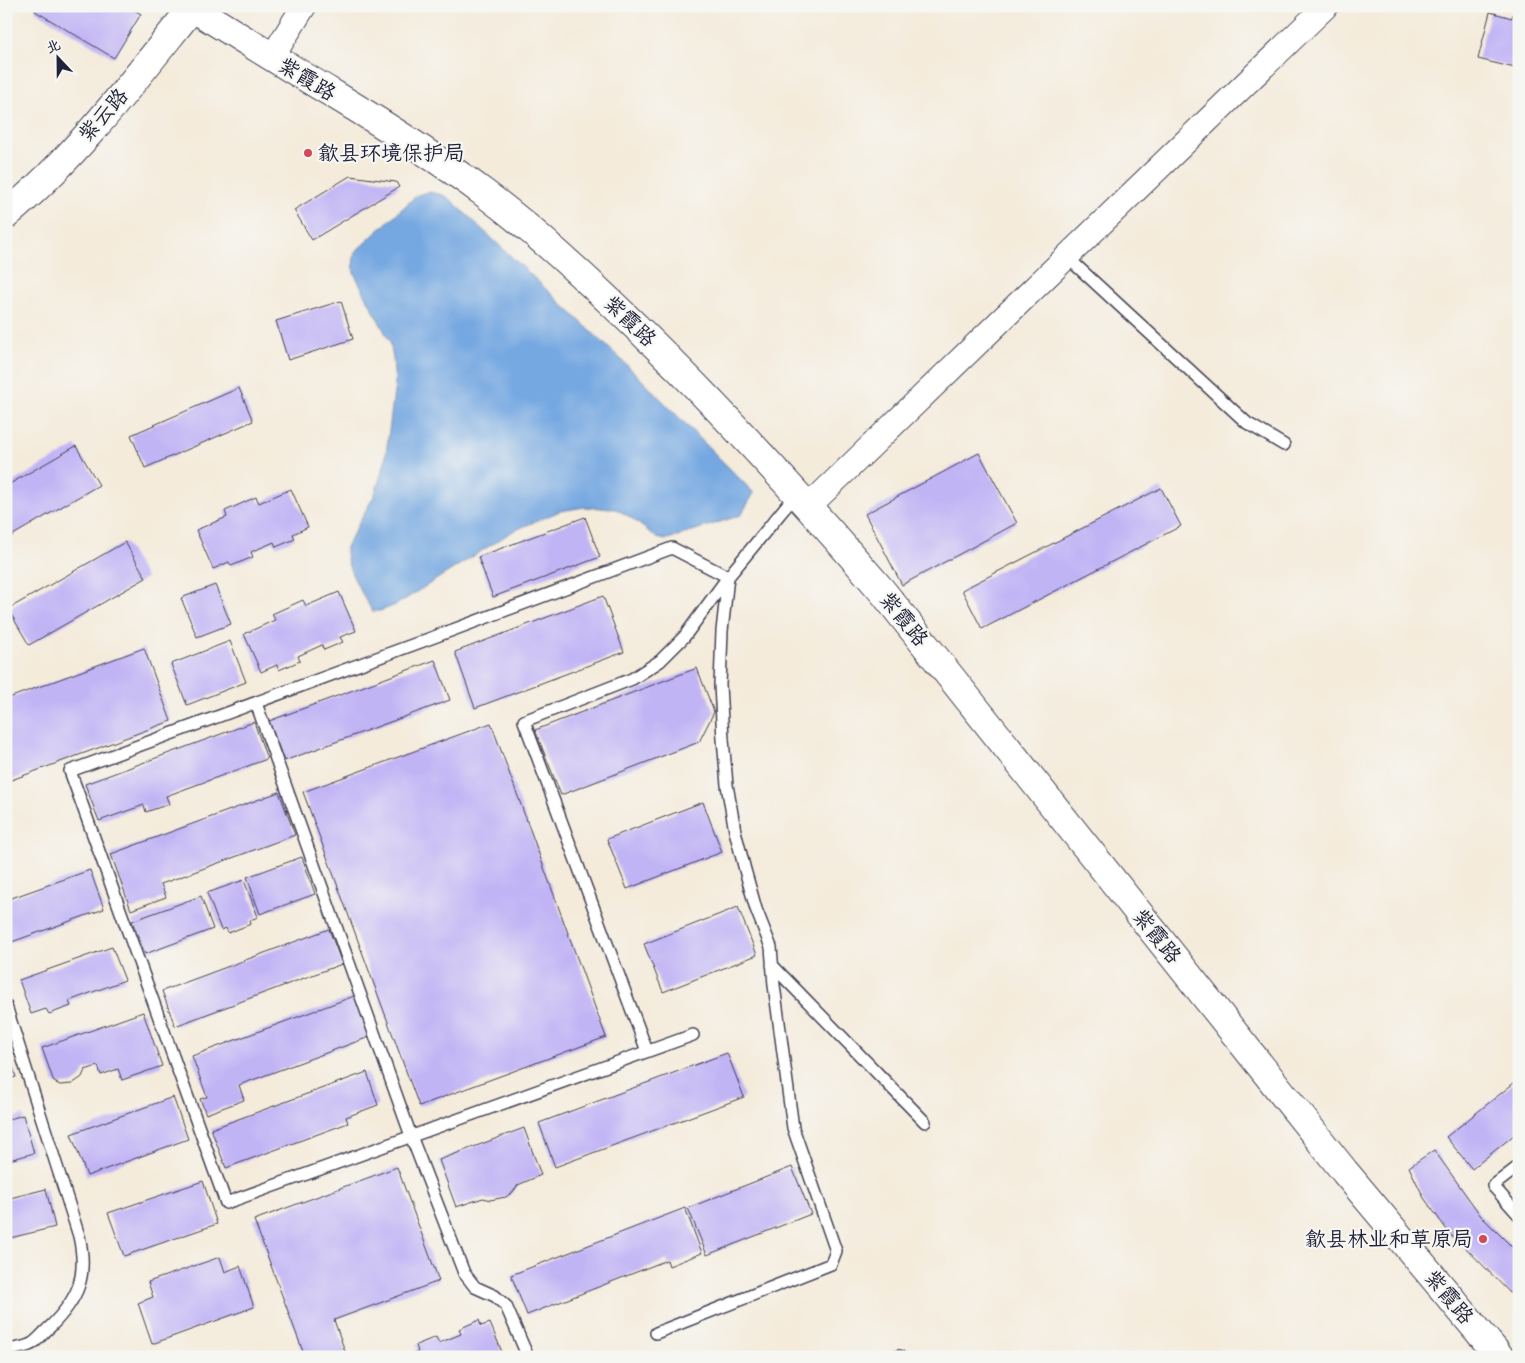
<svg xmlns="http://www.w3.org/2000/svg" width="1525" height="1363" font-family="Caveat,'LXGW WenKai TC',sans-serif">
<style>
.water{fill:#75a7e1;stroke:#4c648e}
.building{fill:#c1b4f5}
.lines{fill:none;stroke-linecap:round;stroke-linejoin:round}
.lane-casing{stroke:#424053;stroke-width:14}
.street-casing{stroke:#424053;stroke-width:26}
.secondary-casing{stroke:#424053;stroke-width:30}
.lane{stroke:#fff;stroke-width:11}
.street{stroke:#fff;stroke-width:24}
.secondary{stroke:#fff;stroke-width:28}
.poi-dot{fill:#d1495b;stroke:#f6f6f2;stroke-width:2}
.labels{text-anchor:middle;stroke-width:4.5;stroke-linejoin:round;paint-order:stroke}
.street-label{font-size:21px;fill:#22223b;stroke:#f6f6f2}
.poi-label{font-size:21px;fill:#22223b;stroke:#f6f6f2;text-anchor:start}
</style>
<rect width="100%" height="100%" fill="#f6f6f2"/>
<filter id="ink" filterUnits="userSpaceOnUse"><feTurbulence type="fractalNoise" baseFrequency=".02" numOctaves="2"/><feDisplacementMap in="SourceGraphic" scale="10" xChannelSelector="R" yChannelSelector="G"/><feConvolveMatrix kernelMatrix="1 2 1 2 8 2 1 2 1" color-interpolation-filters="sRGB"/></filter>
<filter id="wash" filterUnits="userSpaceOnUse"><feTurbulence type="fractalNoise" baseFrequency=".0096" numOctaves="4" result="noise"/><feDisplacementMap in="SourceGraphic" scale="20" xChannelSelector="R" yChannelSelector="G"/><feGaussianBlur stdDeviation="1.12" result="paint"/><feColorMatrix in="noise" values="0 0 0 0 0 0 0 0 0 0 0 0 0 0 0 0 0 1.4 0 .05"/><feComposite in="paint" operator="in"/></filter>
<g filter="url(#wash)">
<rect width="100%" height="100%" fill="#f4ebdb"/>
<path class="water" d="M429,192L443,195L450,199L626,364L754,493L741,515L665,540L657,538L630,517L616,509L585,507L560,511L513,531L396,605L380,611H372C363,594 344,567 346,547L375,494L385,462L395,384L393,359L390,342L354,273L353,265L355,252L417,195Z"/>
<g id="blocks">
<path class="building" d="M37,6H128L141,14L114,58L35,11Z
M1515,6H1519V69L1478,59L1490,12L1512,18Z
M350,176L396,182L399,187L312,240L294,210Z
M341,301L353,339L288,360L276,321Z
M239,388L253,421L145,468L131,435Z
M76,446L99,485L6,539V486Z
M979,453L1017,523L902,585L865,514Z
M1161,488L1181,526L982,629L962,590Z
M291,489L308,527L293,534L295,539L276,547L274,542L251,552L253,557L231,566L229,562L213,569L196,530L227,517L225,511L256,497L259,503Z
M585,517L600,557L493,597L478,557Z
M125,542L146,578L29,645L8,609Z
M215,585L231,624L197,637L181,598Z
M339,592L356,631L340,637L343,642L324,650L322,645L298,656L300,661L279,670L277,665L261,672L244,634L275,620L272,614L303,600L306,606Z
M603,596L624,652L475,708L455,652Z
M230,641L246,682L187,705L171,664Z
M144,648L171,721L6,782V699Z
M435,660L450,700L284,761L269,721Z
M697,668L714,712L699,742L561,795L535,730Z
M254,722L267,759L166,796L169,804L146,812L144,805L99,821L85,784Z
M491,723L606,1037L419,1106L303,792Z
M279,792L295,835L161,884L166,897L131,910L111,854Z
M703,802L722,852L627,889L607,839Z
M302,857L315,894L260,914L247,877Z
M90,870L104,909L6,944V900Z
M244,880L258,917L250,920L251,924L228,933L226,928L221,930L207,893Z
M201,896L213,929L145,954L132,921Z
M738,907L757,955L663,992L644,944Z
M329,929L342,964L175,1026L162,991Z
M112,947L125,980L69,1001L71,1006L49,1014L46,1009L31,1014L19,980Z
M357,995L372,1036L239,1085L244,1100L206,1114L200,1099L207,1097L192,1056Z
M143,1012L162,1066L122,1080L118,1069L101,1075L98,1066L85,1070L82,1077L72,1084L60,1085L54,1082L42,1048Z
M6,1047L16,1077L6,1080Z
M727,1053L744,1097L555,1167L539,1123Z
M367,1072L378,1105L346,1117L348,1123L226,1168L211,1129Z
M1519,1079V1131L1472,1169L1446,1137Z
M173,1097L188,1139L87,1176L71,1134Z
M23,1115L34,1153L6,1161V1120Z
M524,1128L541,1175L518,1185L513,1192L506,1197L490,1200L483,1198L456,1207L439,1160Z
M1434,1150L1481,1216L1519,1254V1302L1454,1236L1452,1237L1424,1198L1409,1167Z
M397,1167L439,1281L334,1320L346,1354L338,1357H305L254,1220Z
M792,1167L811,1214L707,1255L688,1208Z
M203,1181L217,1224L124,1256L108,1213Z
M46,1189L55,1227L6,1239V1199Z
M685,1208L702,1253L669,1266L667,1260L527,1315L511,1275Z
M220,1257L225,1272L240,1266L254,1307L152,1344L138,1303L153,1297L148,1282Z
M479,1320L481,1326L490,1323L504,1357H405L418,1352L416,1345L436,1337L439,1343L461,1334L459,1329Z"/>
</g>
</g>
<g filter="url(#ink)">
<use href="#blocks" fill-opacity="0" stroke="#424053" stroke-width="1"/>
<g class="lines">
<g class="lane-casing">
<path id="lane" d="M1067,257L1247,423L1284,445
M256,703L411,1136L464,1273L475,1287L495,1296L506,1306L528,1357
M772,965L925,1122
M6,1006L79,1236C88,1276 79,1298 50,1327C44,1332 39,1339 33,1343C26,1348 14,1348 6,1351
M693,1035L226,1203L70,771L434,637L672,548L728,577
M647,1051L524,721L632,679L660,661L684,637L728,577L797,493
M1519,1166L1493,1186L1519,1215
M656,1333L831,1264L836,1251L793,1128L774,985L771,947L756,909L745,870L735,831L727,785L723,739L720,685L722,631L728,577
M898,1357L899,1356"/>
</g>
<g class="street-casing">
<path id="street" d="M272,57L304,6
M809,506L1326,6"/>
</g>
<g class="secondary-casing">
<path id="secondary" d="M190,6C238,36 286,66 335,95C386,126 436,157 484,193C535,231 581,274 626,317C717,404 801,497 883,592L1345,1172L1500,1357
M6,215C78,155 134,80 192,8"/>
</g>
<use href="#lane" class="lane"/>
<use href="#street" class="street"/>
<use href="#secondary" class="secondary"/>
</g>
</g>
<g class="poi-dot">
<circle cx="308" cy="153" r="5"/>
<circle cx="1483" cy="1239" r="5"/>
</g>
<g class="labels">
<g class="street-label">
<text transform="translate(307 79) rotate(31)" y="7">紫霞路</text>
<text transform="translate(103 115) rotate(-49)" y="7">紫云路</text>
<text transform="translate(630 321) rotate(44)" y="7">紫霞路</text>
<text transform="translate(904 619) rotate(51)" y="7">紫霞路</text>
<text transform="translate(1157 936) rotate(51)" y="7">紫霞路</text>
<text transform="translate(1449 1297) rotate(50)" y="7">紫霞路</text>
</g>
<g class="poi-label">
<text x="318" y="160">歙县环境保护局</text>
<text x="1473" y="1246" text-anchor="end">歙县林业和草原局</text>
</g>
</g>
<rect width="1525" height="1363" fill="none" stroke="#f6f6f2" stroke-width="25"/>
<g transform="translate(58 58) rotate(338)" stroke="#f6f6f2" stroke-width="4" paint-order="stroke">
<path d="M0-4L9 19L0 12L-9 19Z" fill="#22223b"/>
<text y="-8" font-size="14" font-weight="bold" text-anchor="middle" fill="#22223b">北</text>
</g>
</svg>
